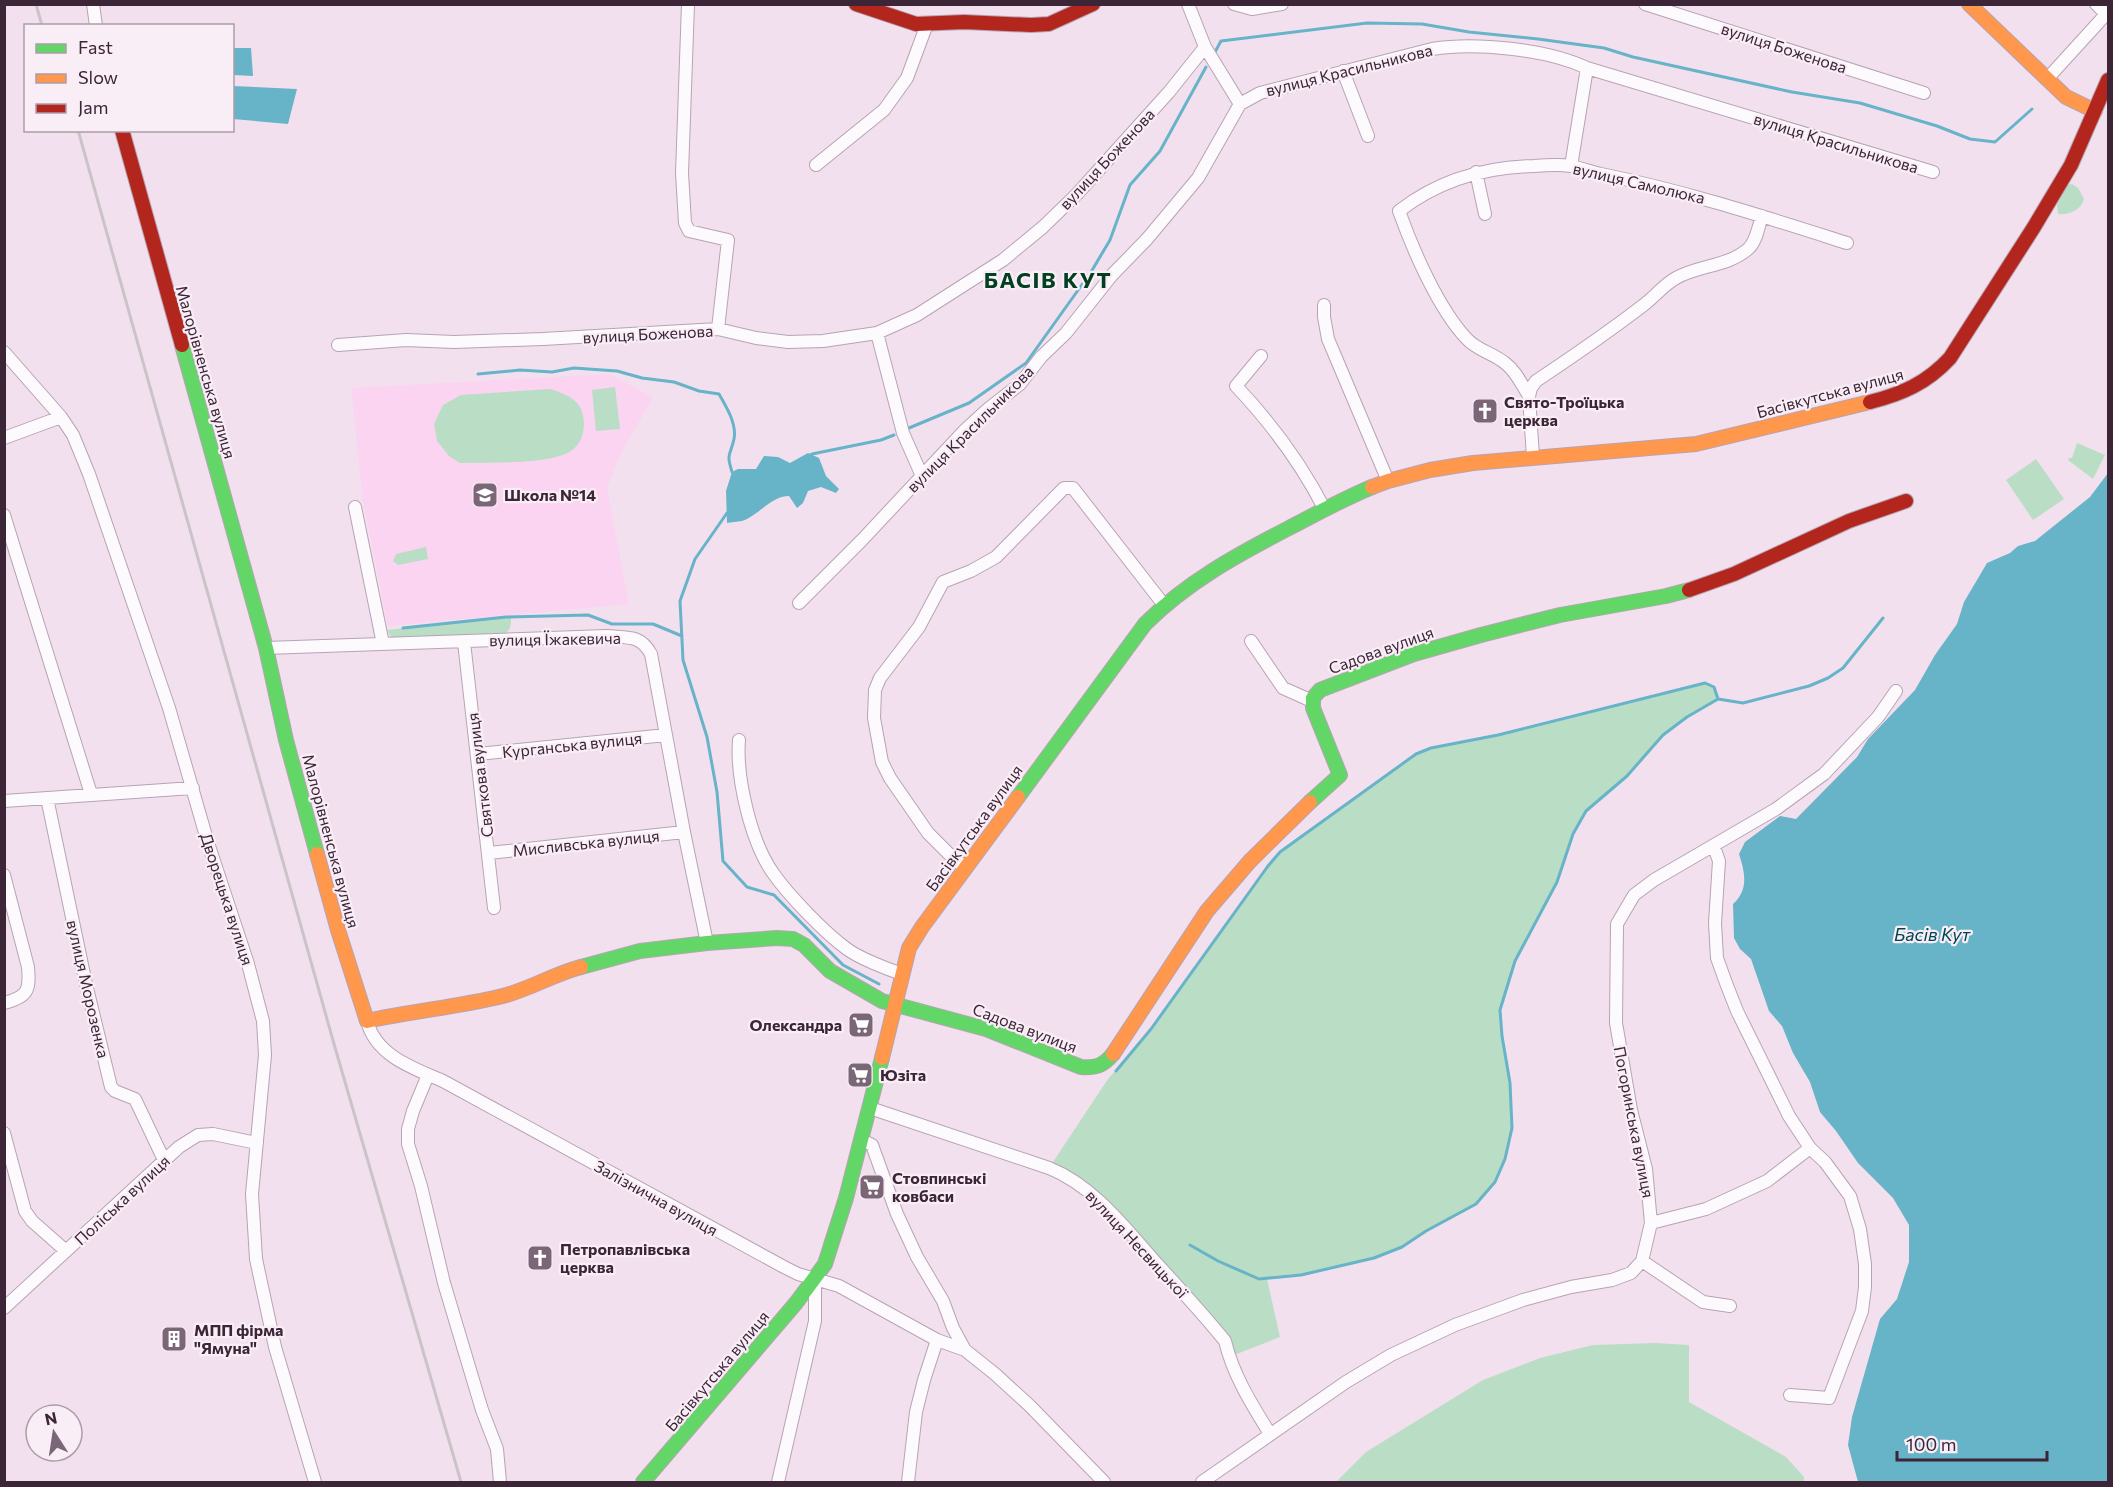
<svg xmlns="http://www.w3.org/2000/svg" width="2113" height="1487" font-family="Commissioner,sans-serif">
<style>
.built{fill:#fad4f1}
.green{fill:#baddc6}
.water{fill:#67b3c7}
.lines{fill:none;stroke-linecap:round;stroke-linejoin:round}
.stream{stroke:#67b3c7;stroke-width:3}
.street-casing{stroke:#b6a4b3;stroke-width:14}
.fast-casing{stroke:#b6a4b3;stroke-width:16}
.slow-casing{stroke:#b6a4b3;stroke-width:16}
.jam-casing{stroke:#b6a4b3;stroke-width:16}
.street{stroke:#fdfafd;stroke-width:12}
.fast{stroke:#63d668;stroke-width:14}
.slow{stroke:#ff974d;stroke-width:14}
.jam{stroke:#b3261e;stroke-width:14}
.rail{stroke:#cac4c9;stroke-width:3}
.labels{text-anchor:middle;stroke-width:4.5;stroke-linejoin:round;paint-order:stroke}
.street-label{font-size:16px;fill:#3b2537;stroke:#f9edf6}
.poi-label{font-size:16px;font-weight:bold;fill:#3b2537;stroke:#f9edf6;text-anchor:start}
.water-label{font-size:18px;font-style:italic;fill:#004551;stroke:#f9edf6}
.district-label{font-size:22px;font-weight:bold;letter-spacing:1.5px;fill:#034021;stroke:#f9edf6}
</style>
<rect width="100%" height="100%" fill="#f3e0ef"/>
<path class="built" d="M609,374L653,397L619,457L607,488L629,604L388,626L363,501L351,388Z"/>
<path class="green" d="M2072,184L2078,188L2084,199C2081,210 2070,215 2058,214L2057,205L2067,185Z
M615,387L620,429L596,431L592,390Z
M551,389C569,396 583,400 584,423C584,433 581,444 571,451C550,465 487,462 460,463L449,456L437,441L434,424L443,405L461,395Z
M2077,443L2105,455L2093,479L2068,460L2069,458H2072Z
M2036,459L2064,499L2033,520L2006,480Z
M426,547L428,559L398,565L393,561L396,554Z
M511,617C511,626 511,630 503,635L394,638L391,637L387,630Z
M1705,683L1714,687L1718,699L1687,717L1663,735L1627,776L1586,811L1573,834L1557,882L1515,961L1500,1010L1502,1036L1510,1083L1512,1128L1505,1159L1495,1182L1476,1204L1426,1231L1402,1247L1374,1258L1301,1275L1267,1279L1280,1337L1229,1357L1225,1341L1125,1228L1049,1168L1108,1079L1151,1029L1268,866L1280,852L1403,762C1432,744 1466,742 1499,734C1568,718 1636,700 1705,683Z
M1655,1343L1689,1345V1402L1786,1457L1804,1477V1482H1336L1366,1452L1483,1380L1540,1358L1593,1345Z"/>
<path class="water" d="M233,48H251L253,76L233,75Z
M233,86L297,89L288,124L233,119Z
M808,453L819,458L826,476L839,489L836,493L821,487L808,491L803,503L797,508L789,496C771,496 758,516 742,521C737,522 731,522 727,523L726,491L732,472L738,469H756L764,456L778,457L790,463Z
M2108,473V1482H1858L1848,1445L1852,1417L1880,1319L1897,1299L1909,1262V1225L1893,1198L1858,1163L1836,1131L1820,1112L1810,1082L1793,1053L1782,1026L1769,1011L1751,959L1740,949L1734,938L1733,904C1749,890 1745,872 1739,854L1745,842L1780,816L1796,819L1857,757L1868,739L1915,690L1935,655L1957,624L1964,602L1987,563L2010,553L2018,546L2035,541L2090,497Z"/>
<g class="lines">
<path class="stream" d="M1215,52L1221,41L1367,23L1422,24L1469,32L1538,39L1604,48L1633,57L1792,92L1860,103L1937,126L1970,139L1995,142L2032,109
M478,374L520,370L552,372L574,368L617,371L642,378L674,382L699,391L719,394C726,406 737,424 734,439C730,457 726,452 732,472
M909,428L969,403L1026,363L1091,272L1110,240L1130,185L1160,151L1206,67
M809,456L812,454L881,440L894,435
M727,513L695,559L680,601L683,660L707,737L717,792L723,861L747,887L774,895L843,965L879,984
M403,628L506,617L588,615L612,624H653L682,636
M1116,1071L1151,1029L1268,866L1280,852L1416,754L1431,748L1498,735L1705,683L1714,687L1718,699
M1190,1245L1218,1261L1259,1279L1301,1275L1374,1258L1402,1247L1426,1231L1476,1204L1495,1182L1505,1159L1512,1128L1510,1083L1502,1036L1500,1010L1515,961L1557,882L1573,834L1586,811L1627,776L1663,735L1687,717L1718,699L1743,703L1809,686L1828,678L1843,668L1883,618"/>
<g class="street-casing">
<path id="street" d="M93,4L96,26
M688,4L682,173L685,223L689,231L728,240L718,329
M1188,4L1205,47L1240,104
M1234,4L1252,9L1282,4
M1645,4L1924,93
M2096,4L2107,15
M1343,71L1368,136
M2047,79L2108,12
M816,165L884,110L907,78L927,24
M1571,166L1587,68
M1476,172L1485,214
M1324,305V317L1328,339L1388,481
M877,333L903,433L922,476
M338,345L406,340L454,342L543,339L718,329L756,338L788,342L823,341L877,333L917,315L1003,260L1043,227L1077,194L1169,92L1205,47
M4,352L61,417L73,435L89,474L169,708L208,843L248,964L263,1021L265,1055L252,1194L256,1259L275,1347L315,1482
M1261,356L1236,386C1272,424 1301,463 1325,510
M1529,396C1522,385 1516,371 1505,363C1493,353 1476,350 1466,338C1438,308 1413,250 1399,211C1439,180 1484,167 1534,166C1546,165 1559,164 1571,166C1581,168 1591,172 1601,174C1685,191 1765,217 1847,243
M4,438L61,417
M1533,457L1529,396L1531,388L1536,381C1572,357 1607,333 1641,307C1654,298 1663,285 1676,278C1699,265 1727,267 1748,249C1757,241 1758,227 1762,216
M355,507L383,644
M4,515L91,794
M799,603L862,540L964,431L988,409L1020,384L1041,357L1066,333L1112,275L1147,239L1198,178L1240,104L1260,93L1432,49C1475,42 1547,49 1587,68L1933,172
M1251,641L1283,688L1312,701
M464,642L494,908
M266,648L606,636C627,638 640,634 651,654L684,832L707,943
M739,740C736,778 751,842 773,873C789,896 825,933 847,949C859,958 887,969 902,974
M478,754L666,735
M47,798L86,984L111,1087L115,1091L135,1099L164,1160
M4,801L193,788
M1714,847L1719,861L1715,923L1717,958L1726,983L1737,1011L1789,1116L1810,1148L1825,1162L1850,1196L1860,1229L1865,1264V1287L1862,1311L1829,1398L1790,1395
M489,853L684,832
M966,867L956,861L928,833L890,778L882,762L874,718L875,690L880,678L919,627L943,582L971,571L996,557L1064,488H1073L1164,605
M4,875L28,967C30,990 28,997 4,1003
M367,1021C376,1056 413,1068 443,1081L784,1267L798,1274L839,1286L937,1340L965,1350L995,1374L1030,1406L1104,1482
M428,1075L413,1111L408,1129V1144L421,1186L444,1283L482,1410L497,1449L500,1482
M870,1108L1049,1168C1094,1186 1126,1229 1158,1265C1181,1290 1204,1315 1225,1341C1233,1375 1252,1405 1270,1434
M4,1133L25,1211L32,1221L66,1251
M862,1140L872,1145L897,1214L917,1257L943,1301L953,1328L965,1350
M1651,1223L1706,1209L1767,1181L1810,1148
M1642,1261L1703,1302L1730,1306
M4,1308L179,1147L198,1135L213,1134L257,1143
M778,1482L815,1321V1280
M908,1482L916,1412L924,1380L937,1340
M1202,1482L1346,1382L1391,1355L1455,1325L1523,1300L1571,1287L1612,1280L1631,1273L1642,1261L1651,1223L1646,1169L1631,1110L1616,1023L1617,924L1634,895L1654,880L1776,809L1824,774L1878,717L1896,691"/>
</g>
<g class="fast-casing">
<path id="fast" d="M182,345L266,648L286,740L317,854
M1018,797L1145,624C1187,582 1237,555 1289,528C1316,514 1343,499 1372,487
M1310,802L1340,775L1313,708V698L1320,690L1414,654L1481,635L1560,615L1666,596L1689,590
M581,967L640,951L707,943L777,938L793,939L804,945L830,971L882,1001L986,1029L1081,1067C1096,1068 1103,1066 1113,1054
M643,1482L796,1303L825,1264L846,1198L882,1058"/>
</g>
<g class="slow-casing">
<path id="slow" d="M1969,4L2066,97L2095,111
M1372,487L1388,481L1430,470L1473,463L1696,444L1870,402
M317,854L338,930L367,1021C412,1011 458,1007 503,996C530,989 554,974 581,967
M1113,1054L1207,911L1250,861L1310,802
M882,1058L909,948L922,927L1018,797"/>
</g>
<g class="jam-casing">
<path id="jam" d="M856,4L916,24L964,22L1031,25L1049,24L1093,4
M122,130L182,345
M1870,402C1902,394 1927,383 1950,358L2034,227L2071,165L2108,80
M1689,590L1734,574L1849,521L1906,501"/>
</g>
<use href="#street" class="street"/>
<use href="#fast" class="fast"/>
<use href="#slow" class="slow"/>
<use href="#jam" class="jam"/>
<path class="rail" d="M36,4L42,26
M78,130L334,1044L461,1482"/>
</g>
<defs>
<g id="church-square" transform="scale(1.35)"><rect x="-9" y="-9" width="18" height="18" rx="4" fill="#7b6677" stroke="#f9edf6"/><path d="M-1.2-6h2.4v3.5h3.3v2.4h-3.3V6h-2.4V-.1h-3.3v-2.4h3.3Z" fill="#fff"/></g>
<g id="school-square" transform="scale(1.35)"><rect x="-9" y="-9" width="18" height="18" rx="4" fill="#7b6677" stroke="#f9edf6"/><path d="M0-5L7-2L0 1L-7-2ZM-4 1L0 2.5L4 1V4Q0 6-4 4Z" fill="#fff"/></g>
<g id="supermarket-square" transform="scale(1.35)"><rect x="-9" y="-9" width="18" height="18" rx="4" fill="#7b6677" stroke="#f9edf6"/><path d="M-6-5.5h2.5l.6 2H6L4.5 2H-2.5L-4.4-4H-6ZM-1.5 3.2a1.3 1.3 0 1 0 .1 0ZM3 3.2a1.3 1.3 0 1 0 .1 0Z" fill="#fff"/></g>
<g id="building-square" transform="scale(1.35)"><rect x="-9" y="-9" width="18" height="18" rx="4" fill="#7b6677" stroke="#f9edf6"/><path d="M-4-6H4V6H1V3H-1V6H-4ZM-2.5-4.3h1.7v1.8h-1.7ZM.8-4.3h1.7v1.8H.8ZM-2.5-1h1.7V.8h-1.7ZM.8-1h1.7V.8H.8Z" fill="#fff"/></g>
</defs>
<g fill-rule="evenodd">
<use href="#church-square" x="1485" y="411"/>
<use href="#school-square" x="485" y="495"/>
<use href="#supermarket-square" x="861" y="1025"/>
<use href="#supermarket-square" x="860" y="1075"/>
<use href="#supermarket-square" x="872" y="1187"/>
<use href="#church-square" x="540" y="1258"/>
<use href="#building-square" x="174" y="1339"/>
</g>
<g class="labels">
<g class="street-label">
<text transform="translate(1784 48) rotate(18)" y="6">вулиця Боженова</text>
<text transform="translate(1349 70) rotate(-14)" y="6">вулиця Красильникова</text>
<text transform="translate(1836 143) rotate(17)" y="6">вулиця Красильникова</text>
<text transform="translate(1107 159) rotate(-47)" y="6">вулиця Боженова</text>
<text transform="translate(1639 183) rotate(13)" y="6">вулиця Самолюка</text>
<text transform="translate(648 334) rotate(-3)" y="6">вулиця Боженова</text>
<text transform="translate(206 372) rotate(74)" y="6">Малорівненська вулиця</text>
<text transform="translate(1830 393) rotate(-15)" y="6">Басівкутська вулиця</text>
<text transform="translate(970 429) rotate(-45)" y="6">вулиця Красильникова</text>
<text transform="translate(555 639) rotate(-1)" y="6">вулиця Їжакевича</text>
<text transform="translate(1381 650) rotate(-20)" y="6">Садова вулиця</text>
<text transform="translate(572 745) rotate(-6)" y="6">Курганська вулиця</text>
<text transform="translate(480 775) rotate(-97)" y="6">Святкова вулиця</text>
<text transform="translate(974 828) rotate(-54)" y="6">Басівкутська вулиця</text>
<text transform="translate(331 841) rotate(75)" y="6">Малорівненська вулиця</text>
<text transform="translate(586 843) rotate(-6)" y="6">Мисливська вулиця</text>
<text transform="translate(227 899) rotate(72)" y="6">Дворецька вулиця</text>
<text transform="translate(88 989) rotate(77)" y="6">вулиця Морозенка</text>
<text transform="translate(1025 1028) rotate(21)" y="6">Садова вулиця</text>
<text transform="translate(1634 1122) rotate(79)" y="6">Погоринська вулиця</text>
<text transform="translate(656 1198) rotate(29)" y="6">Залізнична вулиця</text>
<text transform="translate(122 1200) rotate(-43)" y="6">Поліська вулиця</text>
<text transform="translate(1137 1244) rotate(47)" y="6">вулиця Несвицької</text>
<text transform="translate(717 1371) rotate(-50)" y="6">Басівкутська вулиця</text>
</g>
<g class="poi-label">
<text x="1504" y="408">Свято-Троїцька<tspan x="1504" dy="18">церква</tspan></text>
<text x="504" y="501">Школа №14</text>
<text x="842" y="1031" text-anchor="end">Олександра</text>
<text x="880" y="1081">Юзіта</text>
<text x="892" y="1184">Стовпинські<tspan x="892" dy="18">ковбаси</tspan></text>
<text x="560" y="1255">Петропавлівська<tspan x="560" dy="18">церква</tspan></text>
<text x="194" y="1336">МПП фірма<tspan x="194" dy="18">"Ямуна"</tspan></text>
</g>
<g class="water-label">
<text x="1932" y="941">Басів Кут</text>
</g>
<g class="district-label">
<text x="1048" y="288">БАСІВ КУТ</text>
</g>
</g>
<rect width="2113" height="1487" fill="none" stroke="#3b2537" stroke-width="12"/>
<rect x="24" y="24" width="210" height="108" fill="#f9edf6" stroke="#ad9daa" stroke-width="1.5"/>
<rect x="36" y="44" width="30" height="9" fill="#63d668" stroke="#ad9daa" stroke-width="1.5"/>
<text x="78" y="54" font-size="18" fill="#3b2537">Fast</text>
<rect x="36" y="74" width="30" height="9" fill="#ff974d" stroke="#ad9daa" stroke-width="1.5"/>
<text x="78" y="84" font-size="18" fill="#3b2537">Slow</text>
<rect x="36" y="104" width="30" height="9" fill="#b3261e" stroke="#ad9daa" stroke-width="1.5"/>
<text x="78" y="114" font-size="18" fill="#3b2537">Jam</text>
<g transform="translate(54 1433) rotate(348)"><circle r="28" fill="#f9edf6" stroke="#ad9daa" stroke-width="1.5"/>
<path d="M0-4.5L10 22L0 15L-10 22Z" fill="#7b6677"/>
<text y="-9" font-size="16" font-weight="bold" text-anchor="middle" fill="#3b2537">N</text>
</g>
<path d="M1897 1451v9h150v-9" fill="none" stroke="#3b2537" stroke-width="3"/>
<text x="1906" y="1451" font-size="18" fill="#3b2537" stroke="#f9edf6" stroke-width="4.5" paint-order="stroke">100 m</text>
</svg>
